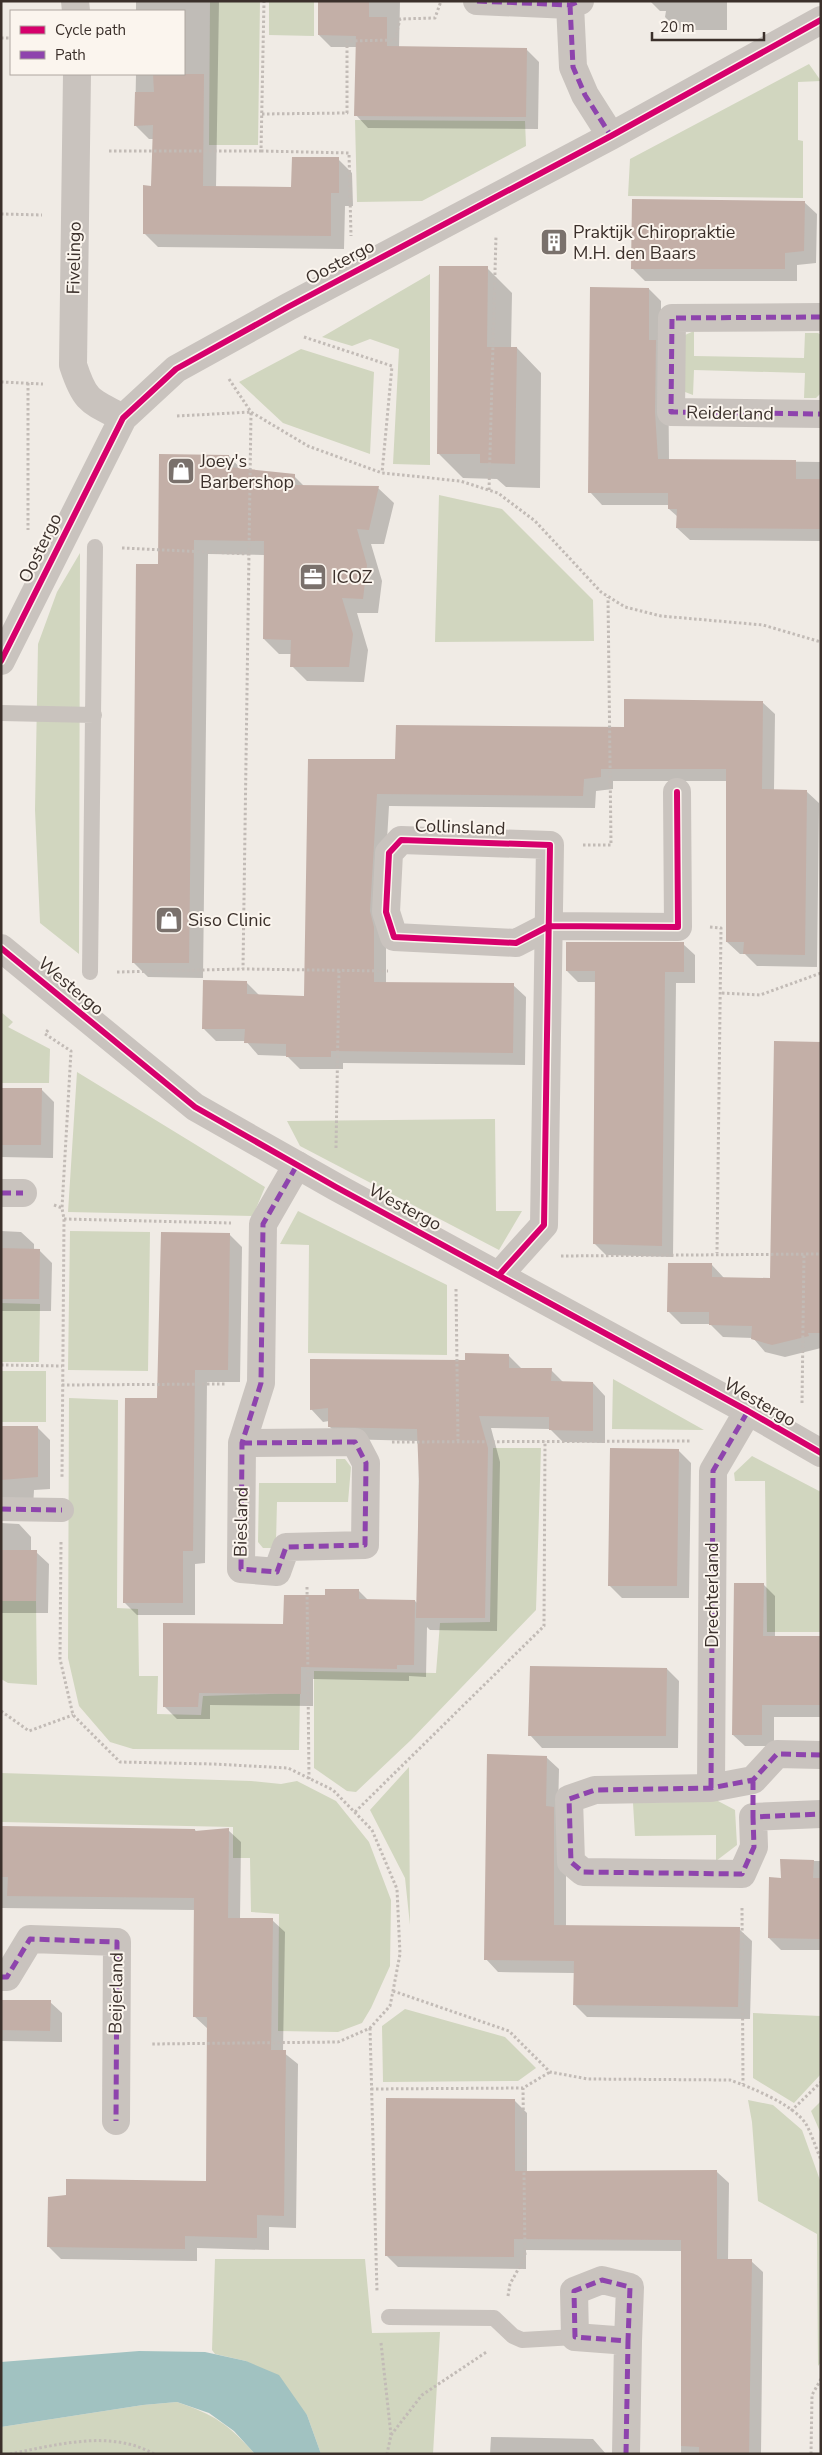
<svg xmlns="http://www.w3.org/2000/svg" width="822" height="2455" font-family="'Nunito Sans',sans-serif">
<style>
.green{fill:#d1d6bf}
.water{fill:#a1c2c1}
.shadow{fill:#0003}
.building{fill:#c3afa7}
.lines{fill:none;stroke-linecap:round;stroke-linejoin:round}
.path{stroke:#c2bbb6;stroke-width:3;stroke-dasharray:2.5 2.5;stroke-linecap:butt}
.service{stroke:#c9c3be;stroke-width:16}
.pedestrian{stroke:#c9c3be;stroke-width:24}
.minor{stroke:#c9c3be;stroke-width:28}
.tertiary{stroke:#c9c3be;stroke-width:28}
.quiet{stroke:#8e44ad;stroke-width:5;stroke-dasharray:10 5;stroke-linecap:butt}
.cycleway-casing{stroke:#fbf5ee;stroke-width:9}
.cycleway{stroke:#d6006c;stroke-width:6}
.labels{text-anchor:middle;stroke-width:4;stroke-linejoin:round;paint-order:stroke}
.poi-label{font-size:18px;fill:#3b302b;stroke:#fbf5ee;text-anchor:start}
.street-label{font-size:18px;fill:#3b302b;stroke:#fbf5ee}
</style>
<rect width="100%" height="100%" fill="#f0ebe5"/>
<path class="green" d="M210,1H260L258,145H209Z
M269,1H314V36L269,35Z
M809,64L821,81L798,82V140L803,141V198L628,196L630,159Z
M355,120L525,121L526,146L422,201L357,202Z
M430,274V465L393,464L399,349L370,339L352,346L322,337Z
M694,331V356L804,358L805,333H818L821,335V393L816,398H804L805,373L694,370L693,395L685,392V335Z
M301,349L374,372L370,454L283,423L239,382Z
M439,495L502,509L593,600L594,641L435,642Z
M80,553L79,954L40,923L35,810L38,644L57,592Z
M1,1012L13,1022L8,1027L50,1049L49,1083H1Z
M77,1072L265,1187L253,1216L68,1212Z
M495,1119L496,1211H522L499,1250L300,1146L287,1121Z
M298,1211L447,1285V1355L308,1353L309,1245L280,1244Z
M70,1231L150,1232L148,1371L68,1370Z
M1,1303L40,1304L39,1362H1Z
M1,1371H46V1422H1Z
M613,1379L704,1430L612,1429Z
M69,1398L118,1400L117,1608L138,1609L139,1676H158L157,1714L201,1715L203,1696L300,1693L299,1750L133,1749L110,1742L79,1706L68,1658Z
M493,1448H541L536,1610L411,1740L356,1792L347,1791L314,1768V1671L436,1673L440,1623L490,1622Z
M752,1456L821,1492V1632H767L765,1481H735L734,1473Z
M336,1459H345L351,1467L348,1502H277L276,1542L271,1548H263L258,1542L259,1483H336Z
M1,1601H36L37,1685L8,1683L1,1679Z
M409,1767L410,1925L405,1878L370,1810Z
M1,1773L251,1781L281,1784L297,1781L336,1801L369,1842L391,1900L390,1966L371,2008L362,2023L338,2032L278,2031L279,1914L251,1912L250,1858H233V1827L1,1822Z
M718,1801L735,1810L737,1845L716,1861V1835L635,1836L633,1803Z
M405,2009L505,2037L536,2068L518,2081L383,2082L382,2026Z
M753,2013L821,2016V2074L794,2103L753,2078Z
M748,2100L773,2105L802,2130L821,2183V2362L818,2366L817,2234L758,2201L752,2122Z
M821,2101V2134L811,2111Z
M215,2259H365L372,2333L440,2332L433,2454H321L307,2415L246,2361L215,2354L212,2350Z
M177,2402C215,2415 228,2424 255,2454H1V2427L143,2405Z"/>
<path class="water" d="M139,2351L205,2352L246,2361L279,2375L307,2415L321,2454H255L234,2431L209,2413L177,2402L143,2405L1,2427V2362Z"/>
<path class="shadow" d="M136,1H219L216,188H293L338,159L352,173L353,206H345L344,249L158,247L144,233L152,187L154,139H149L135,125L136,74H184V11H136Z
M319,1H400L399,48L526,49L539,62L538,129L368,128L356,115L357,47H331L319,35Z
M650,1H727V30H678L665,17L666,11H660Z
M804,202L817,214L816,263L797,265V281H645L632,268Z
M487,268L512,293L511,348H517L541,373L540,488L506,487L497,479L463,478L438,453Z
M649,289L661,301V346L668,354L669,460L821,462V541L690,540L677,528L678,517L669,509V505H602L590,492Z
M229,456L242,470L294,476L305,487L378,488L394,503L384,544H371L382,581L378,613H357L368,650L364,682L307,681L292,666V654H279L264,639L265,555L208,554L203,978L148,977L133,962L159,566Z
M762,702L775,714L774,790L806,791L819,803L817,967L757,966L745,954H740L727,942L728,781H613V789L596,791L595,808L389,806L382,925L386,941V983L513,985L526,997L525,1065L343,1063V1069H300L287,1056L258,1055L246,1041H216L204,1029L246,982L259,995L305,997L309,760L396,761L626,728Z
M683,944L695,955V983H676L673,1257L606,1255L594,1243L596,982H578L567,971Z
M821,1043V1348L785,1357L765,1352L753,1338L723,1337L710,1324H681L668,1311L712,1265L724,1278L772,1279Z
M1,1089H41L54,1102L53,1158L1,1157Z
M1,1231L21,1232L34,1244V1250H39L52,1263L51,1311H1Z
M229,1234L242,1247L240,1382H207L205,1563L195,1564V1615H137L124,1602Z
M509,1356L521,1368L551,1370L564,1383H593L605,1396V1443L563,1442L550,1429L491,1428L500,1462L497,1631L430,1630L427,1627L426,1677L409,1676V1681L313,1679V1706L210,1705V1719H177L164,1706L326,1596L359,1591L368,1600L415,1601L418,1604L419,1441L342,1439L329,1426V1421L323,1422L311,1409L466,1362Z
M1,1427L38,1428L50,1440V1489L34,1490L33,1508L1,1515Z
M678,1450L691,1463L689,1598H622L609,1585Z
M1,1523L19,1524L31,1537V1551L36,1552L49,1564L48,1613H1Z
M763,1584L775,1596V1637H821V1717H774V1746H745L733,1735Z
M667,1669L679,1681L678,1748H542L530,1735Z
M546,1757L559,1769L558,1813L566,1820V1927L739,1929L752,1941L750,2019L587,2017L574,2004L575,1973L498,1972L486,1959Z
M1,1828L195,1830L197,1832L228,1830L241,1842L240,1919L272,1920L285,1932L283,2052L298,2064L296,2228L269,2227V2250L197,2248V2261L61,2259L49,2247L208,2182V2029L194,2016L195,1910L1,1908Z
M781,1861H821V1950H781L769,1938L782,1880Z
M1,2001L50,2002L62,2013V2042L1,2041Z
M515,2101L527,2113V2172H717L729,2183L728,2260L751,2261L763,2272L761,2454H681L682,2251L526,2250V2269L398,2267L386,2255Z
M491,2437L593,2439L606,2454H490Z"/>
<path class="building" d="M318,1H369V17H387V46L527,48L526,117L354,116L356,36L318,35Z
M153,74H204L203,186L291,187L292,157H339V193H331V236L143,234V185L151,186L153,125L134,126L135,92H154Z
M632,199L805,201L804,251L785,253V269H631Z
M439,266H488L487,347H517L515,464L480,463V454H437Z
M590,287L649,288V340H656L655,412L658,459L796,460V479H821V529L676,528L677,509H668V493H588Z
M159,454L229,455V467L295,474V485L379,486L369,530L357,529L367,565L363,599L342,598L353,634L349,667H290L291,640L263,639L264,541L194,540L189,963H132L136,564H158Z
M624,699L763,701L762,789L807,790L805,955L743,954L744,942H726V769H601V777L584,779L583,796L377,794L370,911L374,927V982L514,983L513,1053L331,1051V1057H286V1044L244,1043L245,1029H202L203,980L247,981V994L304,996L308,759H395L396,725L624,727Z
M566,942H684V972H665L662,1246L593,1244L595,971H566Z
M774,1041L821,1042V1333H808L809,1336L772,1345L751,1339L752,1326L709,1325V1312H667L668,1263H712V1277L770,1278Z
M1,1088H42L41,1145H1Z
M161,1232L230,1233L228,1370H195L193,1551H183V1603H123L125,1398H157Z
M1,1248L40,1249L39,1299H1Z
M465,1353L509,1354V1368H552L551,1381L593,1382V1431L549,1430V1417L479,1416L488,1448L485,1618H416L419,1481L417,1429L328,1427V1408L310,1410V1359L465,1360Z
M1,1426H38V1477L1,1480Z
M610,1448L679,1449L677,1586H608Z
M1,1550H37L36,1601H1Z
M734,1583H764L763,1636H821V1705H762V1735H732Z
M325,1589H359V1599L415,1600L414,1665H397V1669L301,1667V1694L199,1693L198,1707H163V1623L283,1624L284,1595H325Z
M530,1666L667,1668L666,1736H528Z
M487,1754L547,1756L546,1806L554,1807V1925L740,1927L738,2007L573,2005L574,1961L484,1960Z
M1,1826L195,1829V1831L229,1828L228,1918H273L271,2050H286L284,2216L257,2215V2238L185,2236V2249L47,2247L48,2197L66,2195V2179L206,2181L207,2017H193L194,1898L7,1896L8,1877H1Z
M780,1859L814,1860L813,1878H821V1939L768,1938L769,1877L781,1878Z
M1,2000H51L50,2031L1,2030Z
M386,2098L515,2099V2171L717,2170V2259H752L749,2454H699V2447L681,2446V2240L514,2239V2257L385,2256Z"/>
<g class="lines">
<path class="path" d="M1,38H11
M262,114L347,113V41L395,40L400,19L435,18L441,1
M109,151H261L264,1
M261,151L349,153L351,236
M1,214L42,215
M304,337L392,366L382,473
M229,379L251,412L308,446L382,473L460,481L498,493L535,521L601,592L625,607L661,616L763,625L821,642
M1,382L43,384
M28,383V530
M177,416L251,412L243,969
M489,490L496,236
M122,548L249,554
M583,845H611L608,597
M710,927L721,928L717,1253
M117,972L243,969L388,971
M722,993L760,995L821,973
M48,1030L45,1034L71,1051L62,1208
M336,1148L339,971
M54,1205L62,1208L64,1219L62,1478
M64,1219L231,1223
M561,1256L821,1254
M456,1289L458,1441
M1,1365L62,1366
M62,1385L226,1384
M802,1403L804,1254
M392,1442L691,1441
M61,1542L60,1659L73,1715L120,1762L213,1764L288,1768L333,1790L372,1830L397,1889L400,1954L393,1991L390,2006L370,2028L338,2042L151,2044
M307,1587L309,1779
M1,1711L29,1731L73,1715
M355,1812L544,1626L545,1441
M742,1908L743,2084
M393,1991L509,2031L550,2072L588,2079L730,2080C752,2088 793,2104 806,2124C812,2135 816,2148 821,2160
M370,2028L377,2292
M371,2089L523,2088L550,2072
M791,2111L821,2082
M508,2296L510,2284L525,2257L523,2088
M381,2343L391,2435L387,2454
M391,2435L422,2395L488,2351
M10,2454C57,2445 110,2429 154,2454
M811,2454L812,2395L821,2379"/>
<path class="service" d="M1,713L94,715
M90,972L95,547
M389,2317L494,2318L513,2336L522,2340L575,2337"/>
<path class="pedestrian" d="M1,1509L62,1510"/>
<path class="minor" d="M75,1L76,11
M477,1L570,5L580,1
M570,5L573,67L585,95L611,136
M77,74L73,365C85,402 90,401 123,418
M821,317L672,318L671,412L821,414
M1,661L123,418L176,369L288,307L611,136L821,20
M1,1193H23
M499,1275L544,1225L550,845L401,840L389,853L386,912L394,937L516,943L549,926L678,927L677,792
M242,1443L355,1442L366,1463L365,1545L286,1547L277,1572L241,1569L242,1443L261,1383L263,1224L297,1165
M821,1755L777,1754L753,1780L711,1788L595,1790L569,1799L571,1862L583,1872L742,1874L754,1847L753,1817L821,1814
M711,1788L713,1471L748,1411
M1,1977H7L30,1939L117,1942L116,2121
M602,2280L630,2287L628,2341L575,2337L574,2291Z
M626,2454L628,2341"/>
<path class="tertiary" d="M1,948L195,1107L336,1187L748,1411L821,1453"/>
<path class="quiet" d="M477,1L570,5L580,1
M570,5L573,67L585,95L611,136
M821,317L672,318L671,412L821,414
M1,1193H23
M242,1443L355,1442L366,1463L365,1545L286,1547L277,1572L241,1569L242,1443L261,1383L263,1224L297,1165
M1,1509L62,1510
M821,1755L777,1754L753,1780L711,1788L595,1790L569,1799L571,1862L583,1872L742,1874L754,1847L753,1817L821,1814
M753,1780V1817
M711,1788L713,1471L748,1411
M1,1977H7L30,1939L117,1942L116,2121
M602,2280L630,2287L628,2341L575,2337L574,2291Z
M626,2454L628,2341"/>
<g class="cycleway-casing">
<path id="cycleway" d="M1,661L123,418L176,369L288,307L611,136L821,20
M1,948L195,1107L336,1187L748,1411L821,1453
M499,1275L544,1225L550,845L401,840L389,853L386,912L394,937L516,943L549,926L678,927L677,792"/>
</g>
<use href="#cycleway" class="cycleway"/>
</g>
<defs>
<g id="building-square" transform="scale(1.4375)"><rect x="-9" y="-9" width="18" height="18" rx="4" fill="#7a716c" stroke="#fbf5ee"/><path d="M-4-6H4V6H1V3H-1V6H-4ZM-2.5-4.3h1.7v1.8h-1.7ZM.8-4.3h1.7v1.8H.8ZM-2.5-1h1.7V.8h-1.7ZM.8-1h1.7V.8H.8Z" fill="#fff"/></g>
<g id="shop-square" transform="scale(1.4375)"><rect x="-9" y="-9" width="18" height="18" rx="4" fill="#7a716c" stroke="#fbf5ee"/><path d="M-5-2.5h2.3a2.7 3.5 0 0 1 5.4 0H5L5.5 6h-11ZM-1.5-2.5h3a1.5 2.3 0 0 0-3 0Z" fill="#fff"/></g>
<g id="office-square" transform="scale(1.4375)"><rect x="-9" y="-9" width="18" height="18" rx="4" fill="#7a716c" stroke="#fbf5ee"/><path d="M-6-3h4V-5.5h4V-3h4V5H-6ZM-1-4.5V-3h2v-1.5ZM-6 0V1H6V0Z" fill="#fff"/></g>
</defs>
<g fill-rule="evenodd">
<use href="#building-square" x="554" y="242"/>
<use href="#shop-square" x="181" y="471"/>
<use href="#office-square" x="313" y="577"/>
<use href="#shop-square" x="169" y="920"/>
</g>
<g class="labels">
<g class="poi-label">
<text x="573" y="238">Praktijk Chiropraktie<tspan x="573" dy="21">M.H. den Baars</tspan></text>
<text x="200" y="467">Joey's<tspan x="200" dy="21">Barbershop</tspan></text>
<text x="332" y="583">ICOZ</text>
<text x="188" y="926">Siso Clinic</text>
</g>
<g class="street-label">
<text transform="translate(74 258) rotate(-89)" y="6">Fivelingo</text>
<text transform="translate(340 262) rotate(-28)" y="6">Oostergo</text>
<text transform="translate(730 413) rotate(1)" y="6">Reiderland</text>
<text transform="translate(40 548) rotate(-64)" y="6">Oostergo</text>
<text transform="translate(460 827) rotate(2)" y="6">Collinsland</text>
<text transform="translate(71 986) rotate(40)" y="6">Westergo</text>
<text transform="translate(405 1207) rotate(28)" y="6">Westergo</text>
<text transform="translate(760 1402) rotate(30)" y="6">Westergo</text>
<text transform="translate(241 1522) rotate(-89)" y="6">Biesland</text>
<text transform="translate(712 1595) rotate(-90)" y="6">Drechterland</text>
<text transform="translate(116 1993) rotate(-89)" y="6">Beijerland</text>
</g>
</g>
<rect width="822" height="2455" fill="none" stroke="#3b302b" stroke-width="5"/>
<rect x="10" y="10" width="175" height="65" fill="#fbf5ee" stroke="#aea6a0"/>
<rect x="20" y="26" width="25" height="8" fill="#d6006c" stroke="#aea6a0"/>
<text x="55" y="35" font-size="15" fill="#3b302b">Cycle path</text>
<rect x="20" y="51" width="25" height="8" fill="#8e44ad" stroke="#aea6a0"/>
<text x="55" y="60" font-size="15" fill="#3b302b">Path</text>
<path d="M652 32v8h112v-8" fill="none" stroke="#3b302b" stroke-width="2.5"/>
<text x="660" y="32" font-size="15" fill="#3b302b" stroke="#fbf5ee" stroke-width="4" paint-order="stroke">20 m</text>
</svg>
